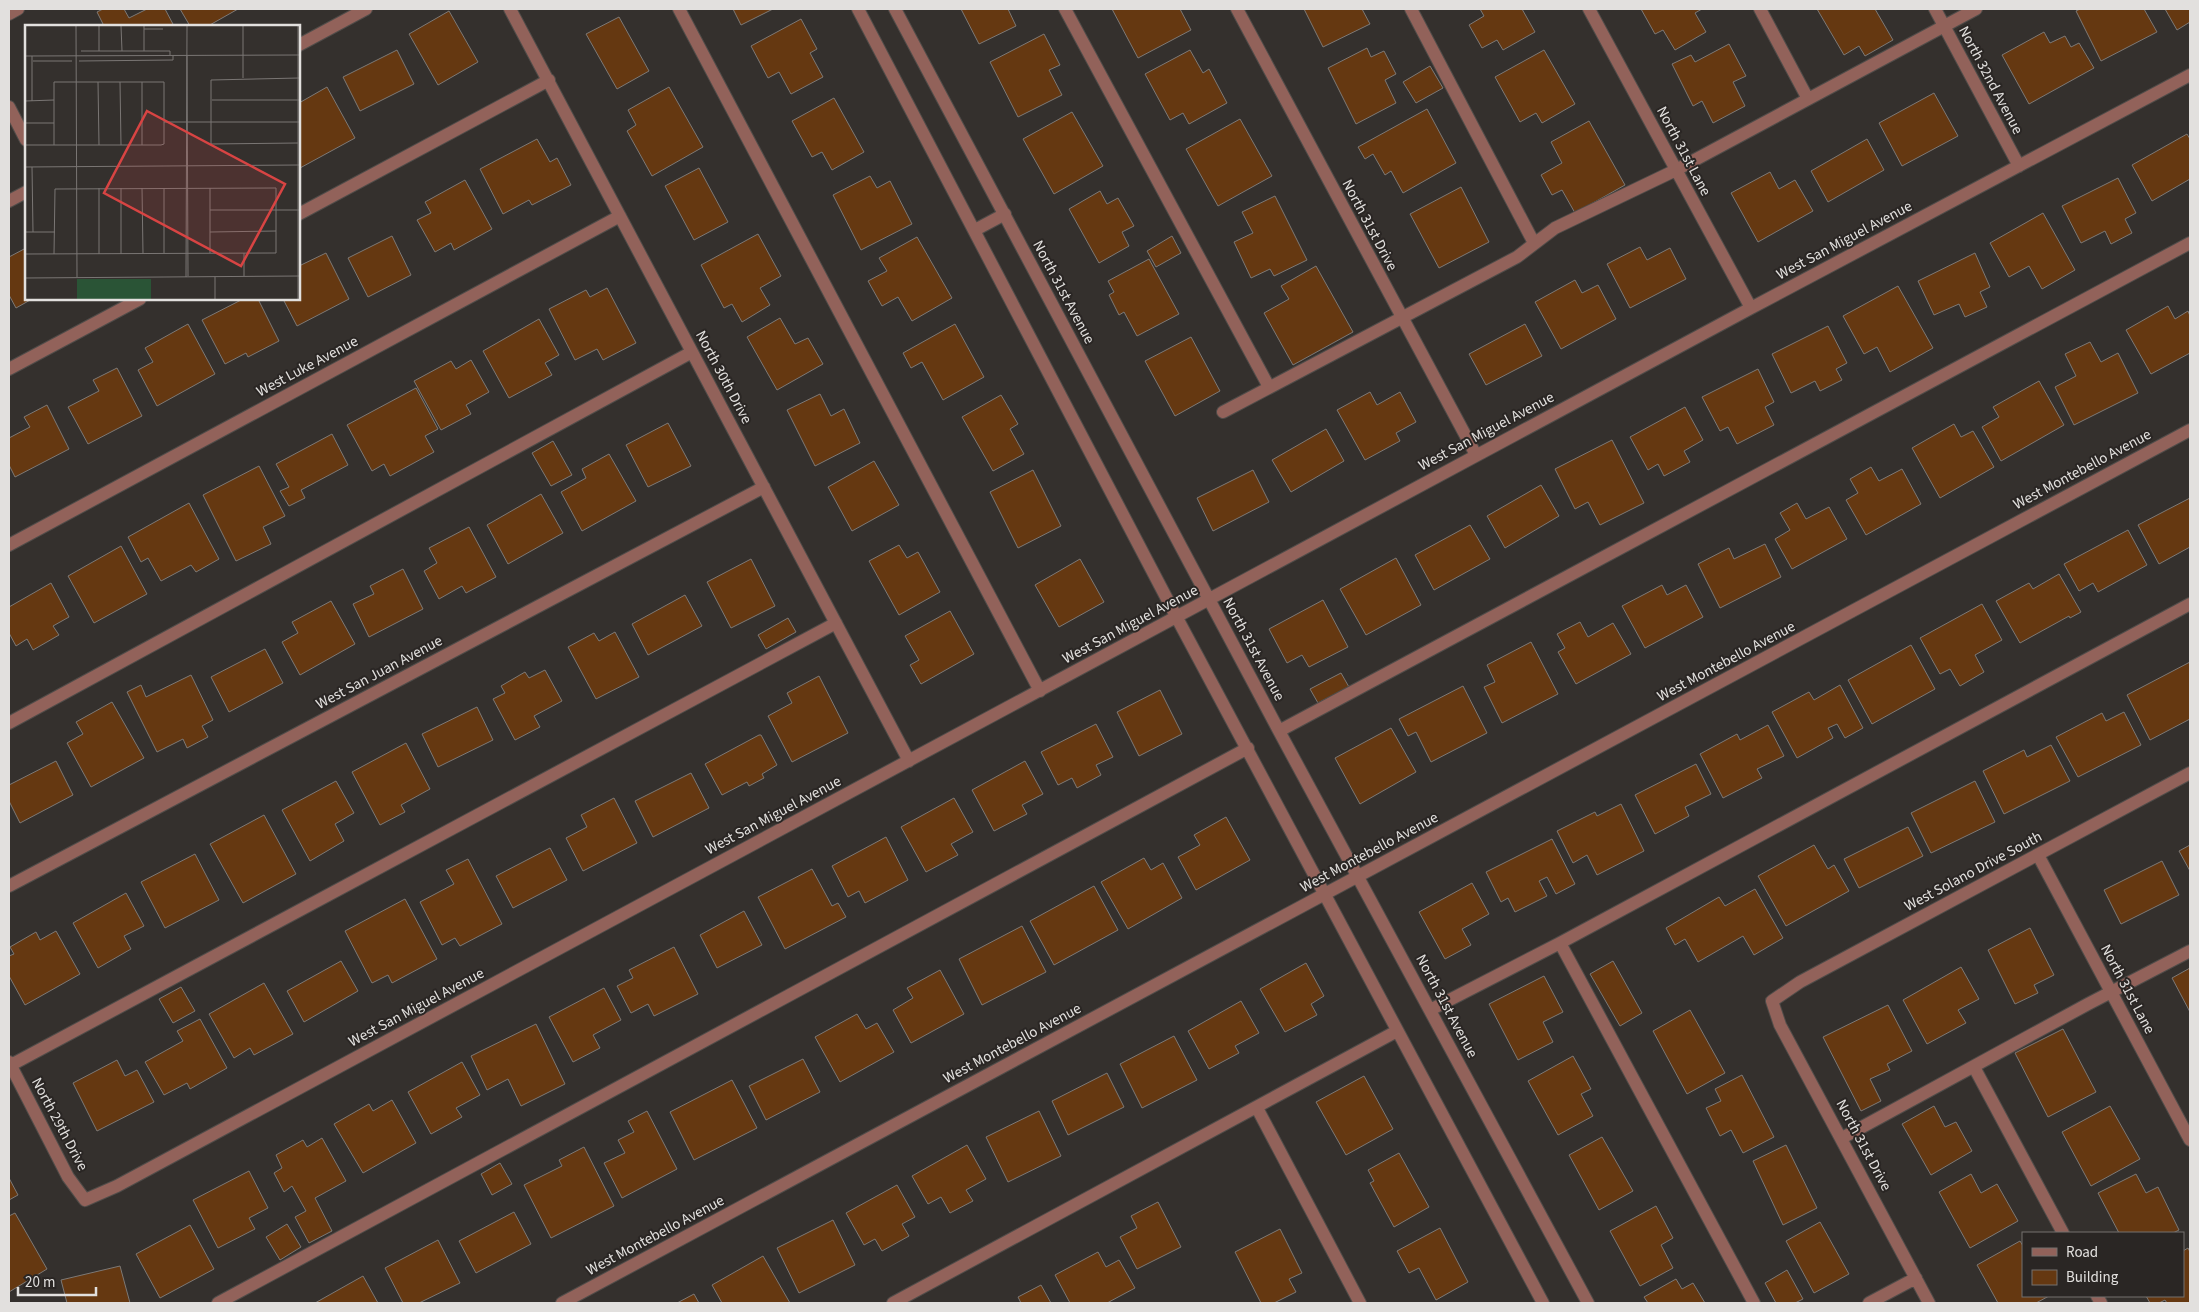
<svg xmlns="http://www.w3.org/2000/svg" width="2199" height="1312" font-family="'Source Sans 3',sans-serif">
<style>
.building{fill:#653811;stroke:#7d7976}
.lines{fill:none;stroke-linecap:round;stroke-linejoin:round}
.minor-casing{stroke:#504c49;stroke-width:14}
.minor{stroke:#92625a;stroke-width:12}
.labels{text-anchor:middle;stroke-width:4;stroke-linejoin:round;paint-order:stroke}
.street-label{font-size:15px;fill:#e2e0de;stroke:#2a2624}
.inset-road{fill:none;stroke:#7a7674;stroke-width:1}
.view{fill:#d84443;fill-opacity:0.15;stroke:#d84443;stroke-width:2.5}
.inset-edge{fill:none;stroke:#e2e0de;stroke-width:2.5}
</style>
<rect width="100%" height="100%" fill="#34302d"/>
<path class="building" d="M103,9H124L129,18L147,9H165L174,26H104L97,12Z
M180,9H238L208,26H190Z
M733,9H773L741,25Z
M961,9H1008L1016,26L979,44Z
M1112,9H1180L1191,30L1138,58Z
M1304,9H1362L1370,24L1323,47Z
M1480,9H1522L1535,32L1503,50L1497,40L1482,48L1469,25L1484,16Z
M1641,9H1702L1695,13L1706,32L1675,50L1663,30L1655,34Z
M1817,9H1875L1893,40L1865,56L1859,46L1844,55Z
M2080,9H2144L2157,32L2101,61L2076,11Z
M2165,9H2190V22L2177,30Z
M449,11L478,62L438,85L409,34Z
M619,17L649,71L617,89L586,34Z
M801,19L817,49L810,53L823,77L791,94L779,72L768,78L751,46Z
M2044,32L2050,43L2065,36L2071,47L2079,43L2094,68L2029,104L2002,55Z
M1044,34L1060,65L1049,70L1062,95L1018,117L990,62Z
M1729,44L1746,76L1733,82L1745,106L1713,123L1702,101L1693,106L1672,64L1691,55L1695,62Z
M1367,48L1371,57L1384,51L1396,74L1385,80L1396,103L1356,124L1328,68Z
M397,50L414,84L360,111L343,77Z
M1190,50L1203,73L1209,69L1227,103L1189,124L1183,113L1170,120L1145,74Z
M1544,50L1575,104L1542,123L1536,113L1520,122L1495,77Z
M1430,66L1443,88L1416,103L1403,82Z
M327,87L355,138L300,168L299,103Z
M669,87L703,147L652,176L627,131L636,125L628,110Z
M1934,93L1958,136L1902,166L1879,123Z
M834,98L864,152L832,170L822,152L812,157L792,121Z
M1427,109L1456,163L1403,193L1391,171L1385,175L1373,154L1365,159L1358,147Z
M1072,112L1103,166L1054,194L1023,139Z
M1240,119L1272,176L1218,206L1186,149Z
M1589,121L1625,185L1575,213L1562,190L1552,195L1541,175L1562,163L1551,142Z
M2187,134L2190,139V179L2152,201L2132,165Z
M537,139L550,162L557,158L571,185L532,205L529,200L503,214L480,169Z
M1867,139L1884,170L1828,202L1811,171Z
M699,168L728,222L694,240L665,186Z
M1770,172L1779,189L1795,180L1813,211L1758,242L1731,193Z
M870,176L877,188L890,181L912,224L861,250L833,195Z
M2118,178L2136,213L2125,219L2132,233L2111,244L2105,231L2081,243L2062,206Z
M465,180L492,229L454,250L451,243L435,252L417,220L431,213L425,202Z
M1461,187L1489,242L1439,268L1410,214Z
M1100,191L1107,204L1118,198L1134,226L1122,232L1129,246L1099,263L1069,209Z
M1275,196L1307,260L1274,276L1270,269L1251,278L1234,242L1253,233L1242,212Z
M2043,213L2075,270L2042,289L2029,266L2009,277L1990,243Z
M758,234L781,276L760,288L770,305L742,322L732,304L724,308L701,265Z
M392,236L411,275L368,297L348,258Z
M1172,236L1181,253L1156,267L1147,251Z
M917,237L952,298L912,321L898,297L882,306L868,281L887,271L879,258Z
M1640,247L1647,260L1670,248L1686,279L1630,308L1607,264Z
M26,248V299H32L16,308L9,295V257Z
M326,253L349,299L297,326L283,299H299V266Z
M1975,253L1990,287L1980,292L1987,307L1965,317L1959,304L1934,315L1918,281Z
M1149,259L1179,314L1137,336L1124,312L1119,315L1109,295L1114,292L1108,281Z
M1316,266L1353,332L1293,365L1264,313L1289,299L1281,286Z
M1575,280L1582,293L1598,285L1616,319L1561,349L1535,302Z
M1898,286L1933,348L1890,372L1877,347L1864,354L1843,316Z
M607,288L636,343L603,360L597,349L575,360L549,309L586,290L590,297Z
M243,299H258L279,341L248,357L246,353L225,364L202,320Z
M2168,306L2175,319L2188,311L2190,316V353L2151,374L2126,330Z
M780,318L795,344L808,338L823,364L777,390L747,337Z
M539,319L559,355L545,363L552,375L509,398L483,351Z
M188,324L215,374L157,406L138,370L153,362L145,348Z
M955,324L984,377L943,400L922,362L911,368L903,353Z
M1525,324L1542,356L1486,385L1469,354Z
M1828,326L1847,363L1836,369L1842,380L1820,391L1815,381L1791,393L1772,354Z
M1191,337L1220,391L1175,416L1145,361Z
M2090,342L2101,362L2118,353L2138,393L2074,425L2055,387L2076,376L2065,354Z
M471,360L489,392L466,405L471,414L441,430L414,381L451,361L456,369Z
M117,368L142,416L88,444L68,407L99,391L93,380Z
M1758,369L1774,402L1765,407L1774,425L1737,444L1728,427L1720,431L1702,397Z
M2039,381L2064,425L2001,461L1982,427L1999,417L1993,407Z
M416,388L438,429L425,436L434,452L390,476L384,464L372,471L347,425Z
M1370,392L1377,405L1400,392L1416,422L1396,433L1400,441L1365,460L1337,410Z
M820,394L831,416L844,409L860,443L815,466L787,410Z
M1001,395L1018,424L1010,429L1024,454L993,471L962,417Z
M47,405L69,449L15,477L9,465V438L30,427L24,417Z
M1685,407L1703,440L1684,451L1690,462L1664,476L1658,464L1648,470L1630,437Z
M668,423L691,466L648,487L626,445Z
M1954,424L1961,437L1973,431L1994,467L1940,498L1912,448Z
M1326,429L1344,461L1291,492L1272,460Z
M332,434L348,465L301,490L305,498L289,506L280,491L289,487L276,464Z
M1612,440L1644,503L1600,525L1588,502L1575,509L1555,469Z
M553,441L572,475L551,486L532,453Z
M609,454L636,501L582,531L561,492L586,478L582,469Z
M874,461L899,505L852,531L828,487Z
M259,466L285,516L263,527L271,544L236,561L203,495Z
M1871,467L1879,481L1902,469L1921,504L1866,535L1846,500L1858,493L1850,479Z
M1033,470L1061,526L1018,548L990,492Z
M1253,470L1269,502L1213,531L1197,498Z
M1541,485L1559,516L1505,548L1487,516Z
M541,494L563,533L508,564L487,525Z
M2190,498V547L2159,564L2138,525Z
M189,503L219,559L196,572L191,565L161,581L148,558L141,562L128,537Z
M1797,503L1806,519L1829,507L1847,539L1792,569L1775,539L1790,530L1780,513Z
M1470,525L1490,559L1434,590L1415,555Z
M469,527L496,577L466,593L462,586L439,599L424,571L437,563L429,548Z
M2128,530L2147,565L2098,592L2093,583L2079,591L2064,564Z
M1765,544L1781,577L1720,608L1698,564L1729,548L1734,559Z
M899,545L907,558L918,552L940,592L899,615L869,561Z
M121,546L147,594L94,623L68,576Z
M1396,558L1421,605L1366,635L1340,589Z
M751,559L775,606L731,628L707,582Z
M1080,559L1104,602L1059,627L1035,585Z
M403,569L423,609L369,637L353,604L374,594L370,586Z
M2059,574L2081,612L2070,618L2069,616L2020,643L1996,601L2029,583L2033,589Z
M51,583L69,617L53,626L59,635L33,650L27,639L16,646L9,633V607Z
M1662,585L1667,595L1686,585L1703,617L1645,648L1622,606Z
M685,595L702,626L648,655L632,624Z
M1323,600L1348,647L1309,667L1302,655L1287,663L1269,629Z
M331,601L355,644L300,675L282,642L298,633L292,622Z
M1982,604L2002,640L1975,655L1984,672L1960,686L1950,669L1940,674L1920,638Z
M950,611L974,654L921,684L910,665L919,660L905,636Z
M788,618L796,632L766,649L758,635Z
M1580,622L1588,637L1613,623L1631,654L1576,684L1558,652L1565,648L1557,634Z
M615,632L639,677L596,699L568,647L594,633L599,641Z
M1531,642L1558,694L1502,723L1484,687L1495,682L1487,665Z
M1911,645L1935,689L1872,724L1848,680Z
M265,649L283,683L229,712L211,677Z
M2190,662V719L2150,740L2127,695Z
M545,670L562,701L534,716L540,727L515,740L493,699L505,693L501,686L525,672L529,678Z
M1341,673L1349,687L1318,703L1310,689Z
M191,675L213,720L202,726L208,737L187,748L183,739L157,752L127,692L141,685L146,697Z
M819,676L848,733L792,762L768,716L792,703L787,693Z
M1840,685L1863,728L1845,738L1837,724L1828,728L1833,738L1797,758L1772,712L1809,692L1814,700Z
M1463,686L1487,733L1431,762L1416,732L1408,736L1399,719Z
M1160,690L1182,734L1139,756L1117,712Z
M112,702L144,758L91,787L67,743L83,734L76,722Z
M477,707L493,740L438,767L422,734Z
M2124,712L2141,745L2078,777L2056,737L2102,713L2106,721Z
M1096,724L1113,757L1096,765L1101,775L1077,788L1072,778L1058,785L1041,752Z
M1768,725L1784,756L1757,769L1762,778L1723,798L1700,754L1737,734L1740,740Z
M1391,728L1416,772L1360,804L1335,758Z
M759,735H761L777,765L762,774L764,778L749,786L747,782L722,795L705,764Z
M406,743L430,789L401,805L405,812L380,825L352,772Z
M2051,745L2070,781L2004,814L1983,771L2024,750L2027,757Z
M56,761L73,795L20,823L9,801V785Z
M1025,761L1043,794L1022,805L1027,814L994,831L972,790Z
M1696,764L1711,794L1685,807L1689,816L1655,834L1635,795Z
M691,773L709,808L653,837L635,801Z
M336,781L354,813L335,824L344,841L310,861L282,810Z
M1975,781L1995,822L1931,853L1911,813Z
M614,798L637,843L583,871L566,838L587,827L581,815Z
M954,798L973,832L951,844L958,855L926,872L901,827Z
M1621,804L1644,851L1597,875L1587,855L1573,863L1557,831L1595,812L1597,816Z
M264,815L296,874L243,903L210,844Z
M1226,817L1250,860L1196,890L1178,857L1200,845L1194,835Z
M1908,827L1923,856L1859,888L1844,859Z
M886,837L908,880L865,903L859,891L848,897L832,866Z
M1552,839L1575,884L1556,894L1547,877L1539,881L1547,896L1515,912L1508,898L1501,902L1486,872Z
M1814,845L1828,869L1834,865L1849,891L1786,926L1758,876Z
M2190,845V871L2179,851Z
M550,848L567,880L513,908L496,876Z
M195,854L219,900L165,928L141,882Z
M1144,858L1151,870L1163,863L1182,898L1128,929L1101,882Z
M468,859L502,924L460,946L455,938L442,945L420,902L454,884L446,870Z
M2162,861L2179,895L2121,924L2104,890Z
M812,869L832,906L838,903L846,917L785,949L758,897Z
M1472,883L1489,914L1462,929L1471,945L1445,959L1419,912Z
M1094,886L1118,930L1054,965L1030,921Z
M1755,889L1783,938L1754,955L1743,936L1698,962L1685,939L1675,945L1666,928L1719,897L1725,906Z
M126,893L144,926L124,936L131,949L98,968L73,923Z
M405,899L437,959L392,983L388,975L372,983L345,931Z
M744,911L762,945L717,968L700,935Z
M1022,926L1046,972L982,1005L959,959Z
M2030,928L2054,975L2034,985L2038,993L2015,1004L1988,950Z
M56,931L80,974L25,1005L9,976V956L14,954L10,947L36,932L40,940Z
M674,947L698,994L654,1016L648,1004L631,1013L617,986L633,978L629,970Z
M341,961L358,991L304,1022L287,991Z
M1613,961L1642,1013L1620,1026L1590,974Z
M1306,963L1324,996L1311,1004L1317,1015L1285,1032L1260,989Z
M1961,967L1979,999L1958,1010L1966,1023L1927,1044L1903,1000Z
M2190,968V1012L2172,978Z
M940,970L964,1014L911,1043L893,1010L913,998L907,988Z
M1544,976L1563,1012L1543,1022L1553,1042L1518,1060L1489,1004Z
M264,983L293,1034L254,1055L250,1048L234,1058L209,1014Z
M181,987L195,1011L173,1023L159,999Z
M604,988L621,1020L593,1035L600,1048L573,1062L549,1017Z
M1241,1001L1259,1033L1235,1046L1239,1053L1209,1069L1188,1031Z
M1888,1005L1912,1051L1887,1064L1890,1070L1870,1079L1881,1101L1861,1111L1823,1037Z
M1690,1010L1725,1073L1687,1094L1653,1031Z
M857,1014L866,1029L877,1023L894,1052L840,1082L815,1037Z
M200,1019L227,1068L190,1089L187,1083L164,1095L145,1062L183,1041L177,1031Z
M536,1024L565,1084L521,1106L508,1079L487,1090L471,1056Z
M2063,1029L2096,1092L2048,1117L2015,1053Z
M1174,1036L1197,1080L1142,1108L1120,1064Z
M1573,1056L1591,1089L1581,1094L1593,1116L1558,1135L1528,1081Z
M803,1059L820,1092L766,1120L749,1086Z
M117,1060L125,1076L137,1070L154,1102L97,1131L73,1083Z
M462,1062L480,1095L456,1108L462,1117L431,1134L408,1092Z
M1107,1073L1124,1107L1068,1135L1052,1101Z
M1742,1075L1774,1137L1743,1153L1731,1130L1720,1136L1706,1108L1721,1101L1715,1089Z
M1364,1076L1393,1129L1346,1155L1316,1102Z
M732,1080L757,1128L694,1160L670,1112Z
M392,1100L416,1143L363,1173L334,1124L369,1104L373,1111Z
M1934,1106L1945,1127L1956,1122L1972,1151L1931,1175L1902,1124Z
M2110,1106L2140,1159L2091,1186L2062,1132Z
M647,1111L677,1169L622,1198L604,1163L625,1153L618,1140L634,1132L628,1121Z
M1039,1111L1061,1156L1008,1182L986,1137Z
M1602,1137L1633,1191L1599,1210L1569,1155Z
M322,1138L346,1181L315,1198L332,1231L309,1243L295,1217L306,1211L292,1186L284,1192L274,1173L282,1168L276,1155L303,1140L307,1147Z
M967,1145L986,1179L966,1190L973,1201L950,1213L941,1197L928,1204L912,1176Z
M1786,1145L1817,1208L1783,1225L1753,1161Z
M584,1147L614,1206L551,1238L524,1185L562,1166L559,1160Z
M1399,1153L1429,1207L1394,1227L1370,1183L1374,1181L1368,1170Z
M500,1163L512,1184L492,1195L481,1174Z
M249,1171L268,1208L249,1218L255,1229L218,1248L193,1200Z
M1971,1174L1981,1193L1997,1184L2018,1221L1970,1248L1939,1192Z
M2136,1174L2146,1193L2158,1187L2179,1230L2173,1233H2119L2098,1193Z
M9,1178L18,1195L9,1200Z
M897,1185L915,1217L902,1224L909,1236L882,1251L875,1239L864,1245L846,1213Z
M1158,1202L1181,1247L1137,1269L1120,1237L1137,1228L1131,1216Z
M1656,1206L1673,1238L1661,1245L1673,1268L1640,1286L1610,1231Z
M514,1212L531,1244L476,1273L459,1241Z
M15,1213L47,1269L9,1292V1216Z
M833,1220L855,1265L799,1293L777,1248Z
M1820,1222L1849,1274L1814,1293L1786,1241Z
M287,1224L301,1247L280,1260L266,1237Z
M190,1225L214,1269L160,1298L136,1254Z
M1440,1228L1468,1282L1436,1300L1419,1268L1409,1273L1397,1251Z
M1280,1229L1302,1273L1289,1279L1296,1292L1274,1303H1261L1235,1252Z
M438,1240L460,1283L419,1303H403L385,1268Z
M2020,1241L2023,1246V1296H2049L2036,1303H1998L1977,1265Z
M2188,1248L2190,1252V1303H2167L2165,1300L2159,1303H2150L2146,1296H2183V1251Z
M1098,1252L1106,1267L1119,1260L1135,1288L1107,1303H1070L1055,1275Z
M763,1256L790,1303H722L712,1285Z
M120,1266L130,1303H67L61,1280Z
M1787,1270L1803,1299L1795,1303H1776L1765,1283Z
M363,1276L378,1303H315Z
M1676,1279L1682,1289L1693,1283L1705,1303H1648L1644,1297Z
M1041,1285L1051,1303H1021L1018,1297Z
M694,1294L699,1303H677Z"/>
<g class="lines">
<g class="minor-casing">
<path id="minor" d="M510,9L909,761
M679,9L1040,691
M858,9L1177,618L1543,1303
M895,9L1279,731L1588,1303
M1065,9L1269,387
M1237,9L1476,455
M1411,9L1534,243
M1589,9L1751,308
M1760,9L1808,99
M1935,9L2019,166
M9,14L18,9
M299,45L366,9
M9,107L26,140
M9,201L26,192
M299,214L549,80
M975,230L1005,214
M9,369L140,299
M1223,412L1517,257L1555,228L1676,170L1976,9
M9,545L620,216
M9,723L692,352
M1279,731L2190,243
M2038,855L2190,1140
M9,886L764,487
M1560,943L1754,1303
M1430,1010L1560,943L2190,604
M9,1062L68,1177L85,1200L117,1186L1751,308L2190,75
M11,1065L836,623
M1974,1067L2063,1233
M1257,1108L1360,1303
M1842,1138L2088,1004L2190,951
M2097,1296L2101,1303
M218,1303L1248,748
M562,1303L2190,430
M893,1303L1397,1031
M1869,1303L1916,1278
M1929,1303L1780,1025L1772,1001L1800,982L2190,773"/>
</g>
<use href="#minor" class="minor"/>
</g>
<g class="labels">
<g class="street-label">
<text transform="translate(1991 80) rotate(62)" y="5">North 32nd Avenue</text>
<text transform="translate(1684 151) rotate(62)" y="5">North 31st Lane</text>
<text transform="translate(1370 225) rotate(62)" y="5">North 31st Drive</text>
<text transform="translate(1844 240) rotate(-28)" y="5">West San Miguel Avenue</text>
<text transform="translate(1064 292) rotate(62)" y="5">North 31st Avenue</text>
<text transform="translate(307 366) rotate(-28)" y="5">West Luke Avenue</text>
<text transform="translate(724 377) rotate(62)" y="5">North 30th Drive</text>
<text transform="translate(1486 431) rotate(-28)" y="5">West San Miguel Avenue</text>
<text transform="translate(2082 469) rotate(-28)" y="5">West Montebello Avenue</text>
<text transform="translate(1130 624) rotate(-28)" y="5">West San Miguel Avenue</text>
<text transform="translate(1254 649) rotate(62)" y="5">North 31st Avenue</text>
<text transform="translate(1726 661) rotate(-28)" y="5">West Montebello Avenue</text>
<text transform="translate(379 672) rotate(-28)" y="5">West San Juan Avenue</text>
<text transform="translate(773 815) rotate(-28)" y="5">West San Miguel Avenue</text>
<text transform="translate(1369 852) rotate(-28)" y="5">West Montebello Avenue</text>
<text transform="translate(1973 871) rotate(-28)" y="5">West Solano Drive South</text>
<text transform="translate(2128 989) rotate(62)" y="5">North 31st Lane</text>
<text transform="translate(1447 1006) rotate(62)" y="5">North 31st Avenue</text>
<text transform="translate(416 1007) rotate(-28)" y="5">West San Miguel Avenue</text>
<text transform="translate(1012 1043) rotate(-28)" y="5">West Montebello Avenue</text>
<text transform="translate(60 1124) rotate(62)" y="5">North 29th Drive</text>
<text transform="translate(1864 1145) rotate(62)" y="5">North 31st Drive</text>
<text transform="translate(655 1235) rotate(-28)" y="5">West Montebello Avenue</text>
</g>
</g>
<g transform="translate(25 25)">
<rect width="275" height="275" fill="#34302d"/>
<path d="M52,254H126V274H52Z" fill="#2a5436"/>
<path class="inset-road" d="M51,1L52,252M74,1V26M96,1L97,26M119,4H138M56,26H145V30M119,26V1M0,31L275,30M162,31L163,251M8,36H47M54,36L148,35V31M218,53V1M73,57L74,120M95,57L96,120M117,57V120M187,75H274M0,76L29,75M7,76V31M139,97H274M0,98H29M273,118L186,119V55L274,53M0,120H136L139,119V57H29V120M0,142L275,140M7,142L8,207M74,163V229M96,163V229M117,163L118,229M139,163V228M185,163V228M185,185H275M0,207H30M185,207L251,206M0,229L251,228V163L30,164L29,229M219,251V228M161,252L162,1M0,253L275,251M190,274V252M273,274V1"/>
<path class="view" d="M122,86L260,159L216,241L79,168Z"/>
<rect width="275" height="275" class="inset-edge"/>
</g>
<rect width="2199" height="1312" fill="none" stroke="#e2e0de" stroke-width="20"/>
<rect x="2022" y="1232" width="162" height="65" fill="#2a2624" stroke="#74706e"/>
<rect x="2032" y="1248" width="25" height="8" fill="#92625a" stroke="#74706e"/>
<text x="2066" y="1257" font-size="15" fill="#e2e0de">Road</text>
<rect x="2032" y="1270" width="25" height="15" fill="#653811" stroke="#74706e"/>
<text x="2066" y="1282" font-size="15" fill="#e2e0de">Building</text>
<path d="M18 1287v8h78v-8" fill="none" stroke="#e2e0de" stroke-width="2.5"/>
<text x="25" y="1287" font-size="15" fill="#e2e0de" stroke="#2a2624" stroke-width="4" paint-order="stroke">20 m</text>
</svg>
